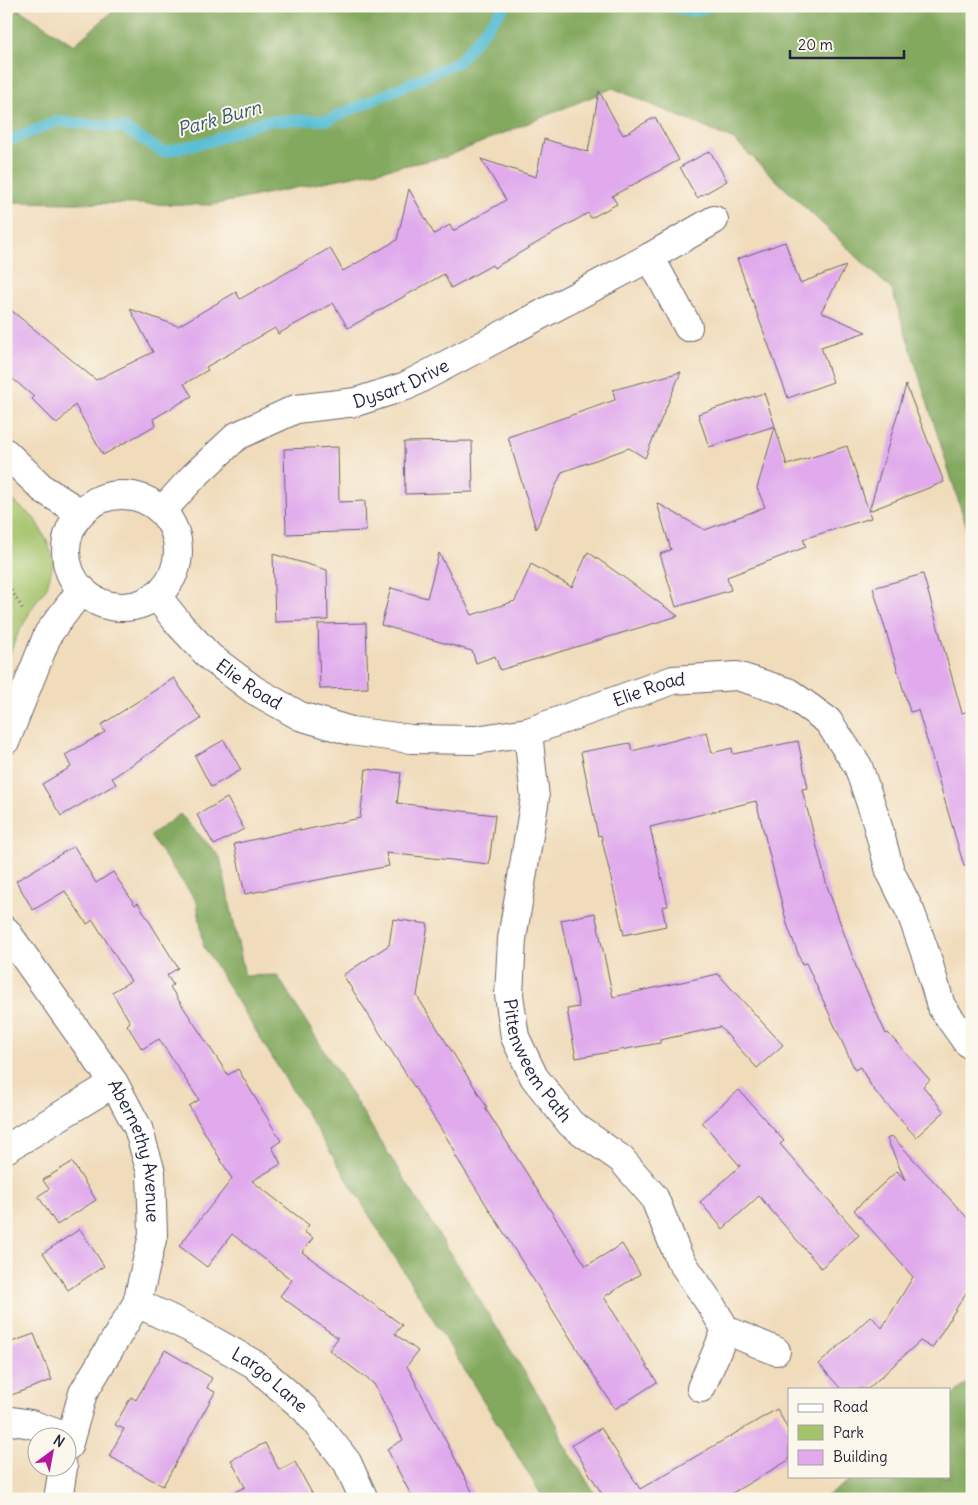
<svg xmlns="http://www.w3.org/2000/svg" width="978" height="1505" font-family="Delius,sans-serif">
<style>
.green{fill:#a4c36b;stroke:#637253}
.forest{fill:#83a95f;stroke:#52664d}
.lines{fill:none;stroke-linecap:round;stroke-linejoin:round}
.stream{stroke:#57bdd4;stroke-width:11}
.building{fill:#e0aaed}
.minor-casing{stroke:#6a6368;stroke-width:30}
.path{stroke:#6a6368;stroke-width:3;stroke-dasharray:1 4;stroke-linecap:butt}
.minor{stroke:#fff;stroke-width:28}
.labels{text-anchor:middle;stroke-width:4;stroke-linejoin:round;paint-order:stroke}
.street-label{font-size:18px;fill:#22223b;stroke:#fbf7ec}
.water-label{font-size:19px;font-style:italic;fill:#355871;stroke:#fbf7ec}
</style>
<rect width="100%" height="100%" fill="#fbf7ec"/>
<filter id="ink" filterUnits="userSpaceOnUse"><feTurbulence type="fractalNoise" baseFrequency=".02" numOctaves="2"/><feDisplacementMap in="SourceGraphic" scale="10" xChannelSelector="R" yChannelSelector="G"/><feConvolveMatrix kernelMatrix="1 2 1 2 8 2 1 2 1" color-interpolation-filters="sRGB"/></filter>
<filter id="wash" filterUnits="userSpaceOnUse"><feTurbulence type="fractalNoise" baseFrequency=".0096" numOctaves="4" result="noise"/><feDisplacementMap in="SourceGraphic" scale="20" xChannelSelector="R" yChannelSelector="G"/><feGaussianBlur stdDeviation="1.12" result="paint"/><feColorMatrix in="noise" values="0 0 0 0 0 0 0 0 0 0 0 0 0 0 0 0 0 1.4 0 .05"/><feComposite in="paint" operator="in"/></filter>
<g filter="url(#wash)">
<rect width="100%" height="100%" fill="#f0dcbb"/>
<path class="green" d="M6,495L34,518L47,541L54,561L47,587L32,608L16,638L6,664Z"/>
<path class="forest" d="M119,6H972V544L892,290L734,140L613,88L446,157L212,205L6,202V23L18,9L74,45Z
M180,814L220,857L245,976L277,975L558,1426L562,1441L598,1499H544L204,947L197,902L150,836Z
M972,1379V1499H823L856,1476H949V1398Z"/>
<g class="lines">
<path class="stream" d="M667,6L693,11L712,6
M6,142L57,121L124,128L163,152L211,141L264,121L328,120L458,62L505,6"/>
</g>
<g id="blocks">
<path class="building" d="M599,91L623,135L655,117L679,160L612,196L617,204L591,218L588,213L494,268L492,265L451,288L444,274L348,328L333,303L278,334L275,328L206,367L208,370L184,384L192,396L153,419L156,425L103,455L75,405L57,424L32,399L34,397L6,373V306L96,380L153,352L130,309L178,326L236,292L240,299L330,248L343,271L397,240L409,189L434,234L450,225L453,231L506,200L481,159L536,177L544,139L588,152Z
M710,151L727,181L697,198L680,167Z
M785,242L800,283L846,266L821,312L866,332L821,347L833,382L788,398L737,259Z
M681,372L645,458L629,448L562,472L536,529L508,437L615,400L613,390Z
M906,385L944,482L869,511Z
M764,393L775,426L709,447L698,414Z
M775,427L787,465L847,446L871,518L803,539L806,547L727,577L731,590L676,607L660,554L671,550L657,503L705,530L765,507L757,488Z
M472,441L473,492L405,494L404,442Z
M338,447L339,502L365,501L366,531L286,534L284,449Z
M588,552L678,616L500,670L495,656L476,663L472,651L381,625L391,588L427,598L439,553L472,615L515,601L531,564L572,587Z
M273,554L327,570L328,620L275,622Z
M923,574L962,713L972,710V865L964,866L918,710L910,712L873,588Z
M366,623L368,688L320,689L318,624Z
M174,678L201,719L112,778L116,784L61,816L42,784L71,767L65,755L105,732L101,725Z
M707,732L712,753L732,748L733,754L798,741L808,788L802,789L827,886L858,972L886,1034L888,1033L930,1080L923,1086L944,1112L916,1137L873,1089L860,1067L855,1070L806,963L802,964L787,924L756,801L650,827L668,906L662,907L666,926L624,935L601,835L598,836L581,752L630,743L632,751Z
M224,740L241,770L211,787L195,756Z
M366,769L401,773L397,803L495,815L489,864L386,853L389,866L245,894L234,844L300,829V831L360,818Z
M227,798L244,829L214,845L197,815Z
M74,846L96,883L113,872L135,905L138,903L178,968L167,975L173,985L170,987L228,1075L238,1069L281,1141L272,1147L281,1164L252,1181L309,1225L304,1232L313,1238L302,1252L402,1325L395,1334L418,1351L407,1366L476,1499H413L387,1449L403,1440L374,1384L329,1350L338,1338L280,1296L292,1280L232,1234L207,1267L179,1246L232,1179L189,1106L199,1100L159,1039L142,1049L127,1025L130,1022L112,992L131,981L93,920L87,924L65,891L33,910L16,881Z
M595,913L613,997L718,974L783,1045L757,1068L720,1027L660,1040V1043L576,1058L567,1009L579,1007L561,920Z
M393,919L428,924L417,996L487,1107L485,1108L586,1266L622,1244L640,1274L604,1297L657,1382L615,1409L453,1152L455,1151L343,975L389,945Z
M739,1090L784,1141L780,1144L859,1235L821,1268L759,1196L723,1229L700,1202L740,1166L702,1122Z
M892,1136L972,1223V1283L932,1348L920,1341L868,1389H841L819,1364L871,1316L882,1328L913,1277L854,1210L897,1171L905,1180L887,1139Z
M72,1162L96,1200L57,1225L38,1196L49,1189L43,1180Z
M80,1229L104,1266L68,1290L43,1253Z
M34,1334L52,1380L6,1397V1344Z
M165,1350L212,1378L207,1388L215,1392L163,1486L109,1456L124,1429L115,1425L131,1397L136,1400Z
M777,1409L789,1431V1460L722,1499H605L572,1445L601,1428L640,1489Z
M265,1443L279,1470L295,1462L315,1499H221L245,1487L231,1460Z"/>
</g>
</g>
<g filter="url(#ink)">
<use href="#blocks" fill-opacity="0" stroke="#6a6368" stroke-width="1"/>
<g class="lines">
<g class="minor-casing">
<g id="minor">
<path d="M650,257L688,327"/>
<path d="M6,453L43,489L81,513"/>
<circle cx="122" cy="551" r="56"/>
<path id="s1" d="M162,511L194,476L237,436L296,409L356,402L406,386L650,257L714,220"/>
<path id="s2" d="M156,595L179,624L210,657L254,690L300,716L351,731L411,739L476,740L528,732L673,680L737,676L788,692L828,721L858,766L875,816L890,871L911,913L927,958L941,1006L966,1041L972,1046"/>
<path id="s3" d="M528,732L535,798L512,939L509,995L515,1037L534,1077L571,1124L621,1159L654,1197L679,1258L709,1302L726,1330L701,1388"/>
<path d="M6,740L48,634L82,589"/>
<path id="s4" d="M6,931L114,1083L138,1128L151,1172L153,1235L137,1303L83,1393L68,1446"/>
<path d="M6,1149L114,1083"/>
<path id="s5" d="M137,1303L190,1328L254,1364L306,1410L347,1462L364,1499"/>
<path d="M726,1330L776,1351"/>
<path d="M6,1420L31,1424L70,1438"/>
<path d="M58,1499L63,1468"/>
</g>
</g>
<path class="path" d="M6,582L24,611
M967,1499L972,1495"/>
<use href="#minor" class="minor"/>
</g>
</g>
<g class="labels">
<g class="street-label">
<text dy="6" stroke="none"><textPath href="#s1" startOffset="280">Dysart Drive</textPath></text>
<text dy="6" stroke="none"><textPath href="#s2" startOffset="130">Elie Road</textPath></text>
<text dy="6" stroke="none"><textPath href="#s2" startOffset="550">Elie Road</textPath></text>
<text dy="6" stroke="none"><textPath href="#s3" startOffset="338">Pittenweem Path</textPath></text>
<text dy="6" stroke="none"><textPath href="#s4" startOffset="259">Abernethy Avenue</textPath></text>
<text dy="6" stroke="none"><textPath href="#s5" startOffset="154">Largo Lane</textPath></text>
</g>
<g class="water-label">
<text transform="translate(219 118) rotate(-16)" y="7">Park Burn</text>
</g>
</g>
<rect width="978" height="1505" fill="none" stroke="#fbf7ec" stroke-width="25"/>
<rect x="788" y="1388" width="162" height="90" fill="#fbf7ec" stroke="#a4a2a5"/>
<rect x="798" y="1404" width="25" height="8" fill="#ffffff" stroke="#a4a2a5"/>
<text x="833" y="1412" font-size="15" fill="#22223b">Road</text>
<rect x="798" y="1425" width="25" height="15" fill="#a4c36b" stroke="#a4a2a5"/>
<text x="833" y="1438" font-size="15" fill="#22223b">Park</text>
<rect x="798" y="1450" width="25" height="15" fill="#e0aaed" stroke="#a4a2a5"/>
<text x="833" y="1462" font-size="15" fill="#22223b">Building</text>
<g transform="translate(52 1452) rotate(32)"><circle r="24" fill="#fbf7ec" stroke="#a4a2a5"/>
<path d="M0-4L9 19L0 12L-9 19Z" fill="#b5179e"/>
<text y="-8" font-size="14" font-weight="bold" text-anchor="middle" fill="#22223b">N</text>
</g>
<path d="M790 50v8h114v-8" fill="none" stroke="#22223b" stroke-width="2.5"/>
<text x="798" y="50" font-size="15" fill="#22223b" stroke="#fbf7ec" stroke-width="4" paint-order="stroke">20 m</text>
</svg>
